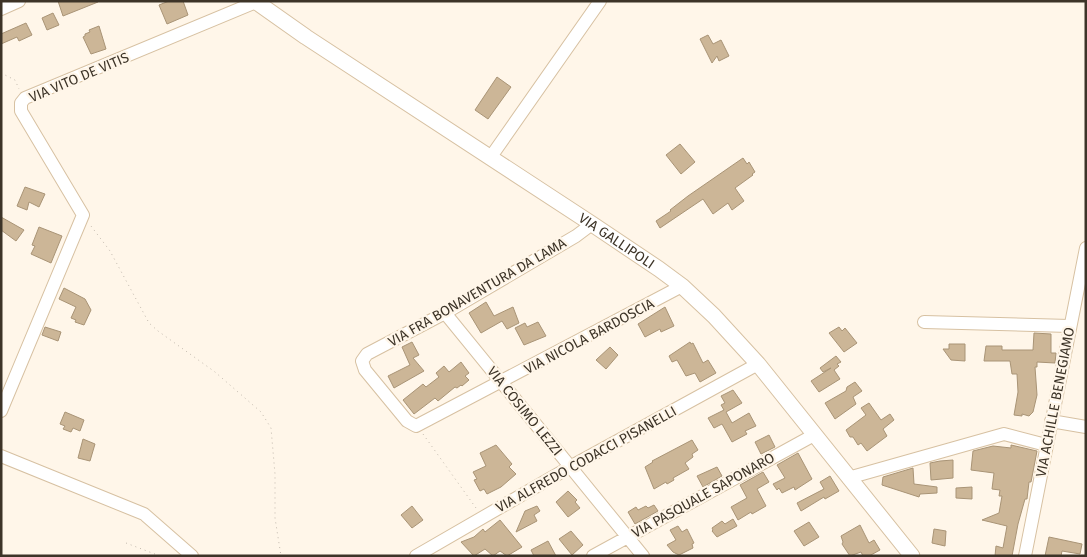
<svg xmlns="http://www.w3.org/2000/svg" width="1087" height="557" font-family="'Fira Sans',sans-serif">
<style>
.building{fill:#ccb697;stroke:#a99476}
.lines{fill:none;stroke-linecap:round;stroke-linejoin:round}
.minor-casing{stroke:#d7c1a2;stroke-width:14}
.major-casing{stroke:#d7c1a2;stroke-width:17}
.path{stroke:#c2b9ad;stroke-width:1;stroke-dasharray:1 4;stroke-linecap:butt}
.minor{stroke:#fff;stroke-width:12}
.major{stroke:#fff;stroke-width:15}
.labels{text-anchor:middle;stroke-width:4.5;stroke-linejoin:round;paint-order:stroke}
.street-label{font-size:14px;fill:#3d3428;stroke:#fff6e9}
</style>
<rect width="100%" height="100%" fill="#fff6e9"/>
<path class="building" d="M58,1H98V2L63,16Z
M169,1H183L188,15L167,24L159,5Z
M53,13L59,25L47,30L42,18Z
M26,23L32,35L19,41L17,37L1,44V34Z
M99,26L106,49L91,54L83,37L85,36V34L90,32L89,30Z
M708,35L713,44L721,40L729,56L719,61L717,56L712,63L700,39Z
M497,77L511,87L488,119L475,110Z
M680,144L695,162L681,174L666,155Z
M743,158L747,164L749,162L755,172L752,174L753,175L735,188L744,201L732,210L728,203L713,214L703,199L660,228L656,221L671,211L670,210L688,196Z
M25,187L45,194L39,207L29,202L27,210L17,206Z
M1,217L24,230L16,241L1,230Z
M39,227L62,236L51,263L31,254L35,246L32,245Z
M64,288L85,299L91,310L84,325L75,322L76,320L71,318L76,307L59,299Z
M486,302L494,316L513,307L519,323L507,329L502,321L481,333L469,313Z
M665,307L674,326L661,332L660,329L645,337L638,324Z
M538,322L546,336L524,345L515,328L525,323L527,327Z
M45,327L61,332L58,341L42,335Z
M839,327L842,331L845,328L857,343L844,352L829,333Z
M1034,333L1051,334V353H1056L1055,363L1037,362V367H1035L1037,395L1033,412L1029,416L1022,414V416L1014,415L1018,392L1017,374H1012L1010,361H984L986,346H1002V350H1033Z
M412,342L419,355L413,358L424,371L394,388L388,376L410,365L402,347Z
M690,342L691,344L693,343L703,363L708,360L716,373L700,382L695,373L686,376L677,360L672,362L669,356Z
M949,344H965V361L951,360L943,349H949Z
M610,347L618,355L606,369L596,360Z
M836,356L841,362L837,364L839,366L834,370L840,379L819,392L811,381L831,368L823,372L820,368Z
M461,362L469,373L465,376L469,380L462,386L461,385L457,388L455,387L438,401L435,398L414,414L403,400L423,384L426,387L439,377L436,373L444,366L449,372Z
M855,382L862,391L853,397L856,404L835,419L825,403L846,391L847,387Z
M733,390L742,403L726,412L732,423L749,413L756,426L745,431L747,434L732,442L722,424L714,428L708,418L724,410L721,405L725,403L721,396Z
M869,403L881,420L890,414L894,420L883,429L887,436L867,451L861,443L858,445L853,437H850L846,430L866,415L861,408Z
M65,412L84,420L80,431L73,428L71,432L63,429L65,426L60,424Z
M769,435L775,447L761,454L755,442Z
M83,439L95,444L90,461L78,458Z
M692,440L698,450L692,454L693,457L685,463L689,469L673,478L674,480L667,484L666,482L654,489L645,467L653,462L652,461Z
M496,445L512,464L509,467L516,474L501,487L487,494L484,489L480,491L474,480L477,479L473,472L486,466L480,453Z
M1011,445L1037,451L1031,482H1029L1027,499H1025L1018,524L1012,556H995L996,546L1003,548L1007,526L982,520L999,513L1002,496H999L1000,490L992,489L994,473L971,470L973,451L993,446L1011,448Z
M798,453L812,479L795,490L794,487L782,493L779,488L777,490L773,484L785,478L777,465Z
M953,460V478L931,480L930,463L940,461Z
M717,467L722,476L703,487L697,476Z
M913,468L914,484L937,487V493L920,494L919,497L882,485L883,477Z
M763,472L769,482L757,489L766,506L752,514L751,512L738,520L731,507L747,498L740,485Z
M830,476L839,491L825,499L824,497L801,511L797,503L824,489L820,482Z
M972,487V499L956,498V488Z
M568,491L577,500L575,502L580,508L568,517L556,502Z
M654,505L658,511L635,524L628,512L636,507L638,510L646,506L648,508Z
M412,506L423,520L412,528L401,515Z
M537,506L540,511L534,515L537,521L516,532L525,511Z
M733,519L737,526L717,537L712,531L713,530L712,528L722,521L725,524Z
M500,520L522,547L507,556L500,551L493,556L485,549L474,556L461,542L474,537L483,529L485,532Z
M809,522L819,537L804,546L794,531Z
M860,525L869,543L874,540L880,550L869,556H863L861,552L850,556L842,544L843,542L841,536Z
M678,526L682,532L687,529L694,543L692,544L693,548L679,555L673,552L667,545L676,540L670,530Z
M934,529L946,531L945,546L932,543Z
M571,531L583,545L572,555L559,539Z
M1049,537L1082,544L1080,554L1062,551L1061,556H1045Z
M548,541L556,556H534L531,550Z"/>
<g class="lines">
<g class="minor-casing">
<path id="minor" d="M1,9L19,1
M490,158L600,1
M592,224L576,236L445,313L367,354L362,361L365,370L407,421L416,426L682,286
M445,313L643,556
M924,322L1069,326
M1,411L83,215L21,111V103L25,98L256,2
M1051,421L1086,427
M1,456L144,514L192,556
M848,478L1004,434L1046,445
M416,556L570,467L758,364
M593,556L814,435
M1025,556L1086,248"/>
</g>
<g class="major-casing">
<g id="major">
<path id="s1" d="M255,1L306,37L592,224L659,269L682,286L714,316L758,364L912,556"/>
</g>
</g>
<path class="path" d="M1,73L15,80L19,89
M91,226L110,251L149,323L158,331L215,372L261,412L271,428L275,474V518L281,556
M423,434L476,508
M126,543L160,556"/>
<use href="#minor" class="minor"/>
<use href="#major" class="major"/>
</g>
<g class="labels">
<g class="street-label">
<text transform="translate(79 77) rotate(-23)" y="5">VIA VITO DE VITIS</text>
<text dy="5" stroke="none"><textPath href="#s1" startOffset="434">VIA GALLIPOLI</textPath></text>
<text transform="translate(477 292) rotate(-30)" y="5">VIA FRA BONAVENTURA DA LAMA</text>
<text transform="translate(589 336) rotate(-28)" y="5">VIA NICOLA BARDOSCIA</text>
<text transform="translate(1055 402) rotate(-79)" y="5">VIA ACHILLE BENEGIAMO</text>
<text transform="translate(525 411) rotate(51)" y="5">VIA COSIMO LEZZI</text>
<text transform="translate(586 459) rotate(-29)" y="5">VIA ALFREDO CODACCI PISANELLI</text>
<text transform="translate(703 495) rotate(-29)" y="5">VIA PASQUALE SAPONARO</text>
</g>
</g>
<rect width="1087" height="557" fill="none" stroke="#3d3428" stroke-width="5"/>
</svg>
